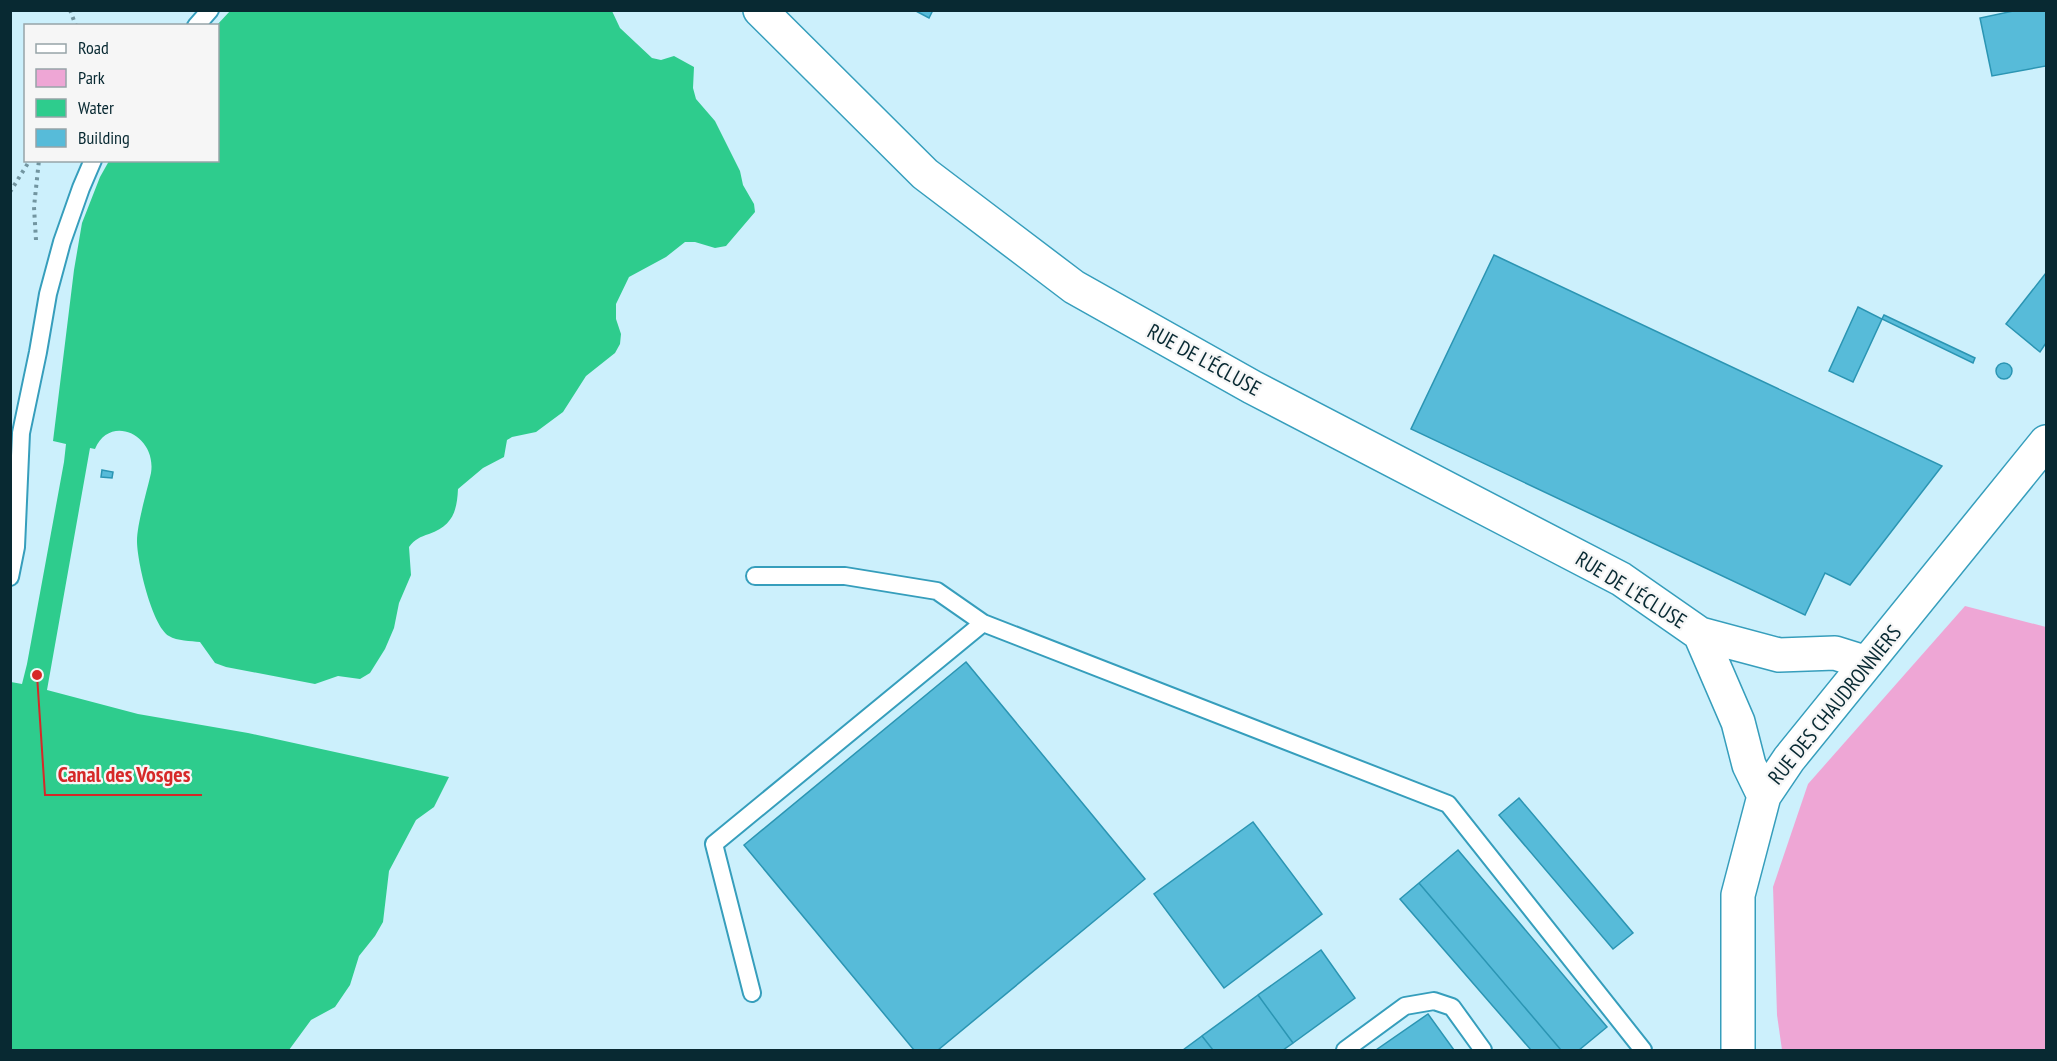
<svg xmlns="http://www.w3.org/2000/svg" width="2057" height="1061" font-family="'PT Sans Narrow',sans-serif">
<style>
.green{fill:#eea6d5}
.water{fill:#2ecc8d}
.building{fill:#57bbd9;stroke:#2b95b3;stroke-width:1.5}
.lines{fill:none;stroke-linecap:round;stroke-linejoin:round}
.lane-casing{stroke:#369ebc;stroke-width:20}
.street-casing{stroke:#369ebc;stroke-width:36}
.path{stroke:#7295a0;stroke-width:4;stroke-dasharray:3 4.5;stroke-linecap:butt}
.lane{stroke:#fff;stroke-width:16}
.street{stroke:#fff;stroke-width:33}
.labels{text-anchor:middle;stroke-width:4.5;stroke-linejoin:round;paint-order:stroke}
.street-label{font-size:21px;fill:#082932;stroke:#f6f6f6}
.leader{fill:none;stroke:#d62828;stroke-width:2}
.callout-dot{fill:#d62828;stroke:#f6f6f6;stroke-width:2}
.callout-label{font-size:22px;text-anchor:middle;font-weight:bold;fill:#d62828;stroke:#f6f6f6;stroke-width:4.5;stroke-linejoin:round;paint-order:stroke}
</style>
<rect width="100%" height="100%" fill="#ccf0fc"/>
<path class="green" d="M1965,606L2046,627V1050H1782L1777,1015L1773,887L1808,784Z"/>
<path class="water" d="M230,11H612L620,28L652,58L661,60L674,56L694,67L693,88L696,99L715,121L740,171L743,185L754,204L755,212L726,246L715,248L695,242H685L666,257L629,277L616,304V319L621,334L620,344L615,353L586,376L563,412L536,432L512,437L507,440L504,457L483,468L458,489C457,512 452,526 429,534C420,537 415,539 409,547L411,575L399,603L394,628L385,649L370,673L360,679L338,676L315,684L226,667L215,663L200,642C191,641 177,641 169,636C152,626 137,561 137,541C137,524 147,491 151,473C157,435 110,413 95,449L90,448L47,690L138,714L248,733L449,777L434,807L416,820L389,871L383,922L375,936L359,956L350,985L335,1007L311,1020L289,1050H11V682L22,684L27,664L64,462L66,444L53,441L74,270L82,223L100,177L109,161L218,160L217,25Z"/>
<path class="building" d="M914,10H933L929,18Z
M2018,10H2046V66L1992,76L1980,18Z
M1494,255L1942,466L1850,585L1825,573L1805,615L1411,429Z
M2046,273V343L2040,352L2006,324Z
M1858,307L1882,319L1853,382L1829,371Z
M1884,315L1975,358L1973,363L1882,319Z
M1996 371a8 8 0 1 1 16 0a8 8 0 1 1-16 0Z
M102,470L113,472L112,478L101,477Z
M966,662L1145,879L938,1050H914L744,845Z
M1519,798L1633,933L1613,949L1499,815Z
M1253,822L1322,914L1224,988L1154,894Z
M1458,850L1607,1027L1579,1050H1561L1419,883Z
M1419,883L1561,1050H1531L1400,899Z
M1321,950L1355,998L1293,1043L1258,995Z
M1258,995L1293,1043L1283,1050H1213L1202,1036Z
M1428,1014L1454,1050H1376Z
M1202,1036L1213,1050H1183Z"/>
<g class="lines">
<g class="lane-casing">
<path id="lane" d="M196,26L210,10
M755,576H845L937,591L983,623L1448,804L1643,1050
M10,577L16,547L21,433L38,352L48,294L62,242L81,188L93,160
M752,993L714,844L983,623
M1345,1050L1405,1006L1434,1001L1452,1007L1483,1050"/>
</g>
<g class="street-casing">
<path id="street" d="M760,10L925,174L1074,287L1252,387L1621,579L1700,634L1779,655L1835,653L1867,663
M1700,634L1738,722L1749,765L1764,796
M1738,1050V895L1764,796L1789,759L2046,442"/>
</g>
<path class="path" d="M70,10L76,26
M10,192L30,160
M36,240L34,207L39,160"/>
<use href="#lane" class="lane"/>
<use href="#street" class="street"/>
</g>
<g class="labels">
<g class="street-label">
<text transform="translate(1204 360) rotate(29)" y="7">RUE DE L'ÉCLUSE</text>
<text transform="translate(1631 590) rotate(32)" y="7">RUE DE L'ÉCLUSE</text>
<text transform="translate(1835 705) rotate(-51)" y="7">RUE DES CHAUDRONNIERS</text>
</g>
</g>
<path class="leader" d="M37 675L45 795H202"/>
<circle class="callout-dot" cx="37" cy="675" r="6"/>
<g class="callout-label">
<text x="124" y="782">Canal des Vosges</text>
</g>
<rect width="2057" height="1061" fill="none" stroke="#082932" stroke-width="24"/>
<rect x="24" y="24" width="195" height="138" fill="#f6f6f6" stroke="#97a4a8" stroke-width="1.5"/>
<rect x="36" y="44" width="30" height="9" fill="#ffffff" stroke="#97a4a8" stroke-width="1.5"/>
<text x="78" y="54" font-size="18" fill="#082932">Road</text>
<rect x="36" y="69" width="30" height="18" fill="#eea6d5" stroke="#97a4a8" stroke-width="1.5"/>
<text x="78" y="84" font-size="18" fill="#082932">Park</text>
<rect x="36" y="99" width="30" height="18" fill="#2ecc8d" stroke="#97a4a8" stroke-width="1.5"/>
<text x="78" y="114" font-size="18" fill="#082932">Water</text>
<rect x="36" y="129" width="30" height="18" fill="#57bbd9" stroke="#97a4a8" stroke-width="1.5"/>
<text x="78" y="144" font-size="18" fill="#082932">Building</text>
</svg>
